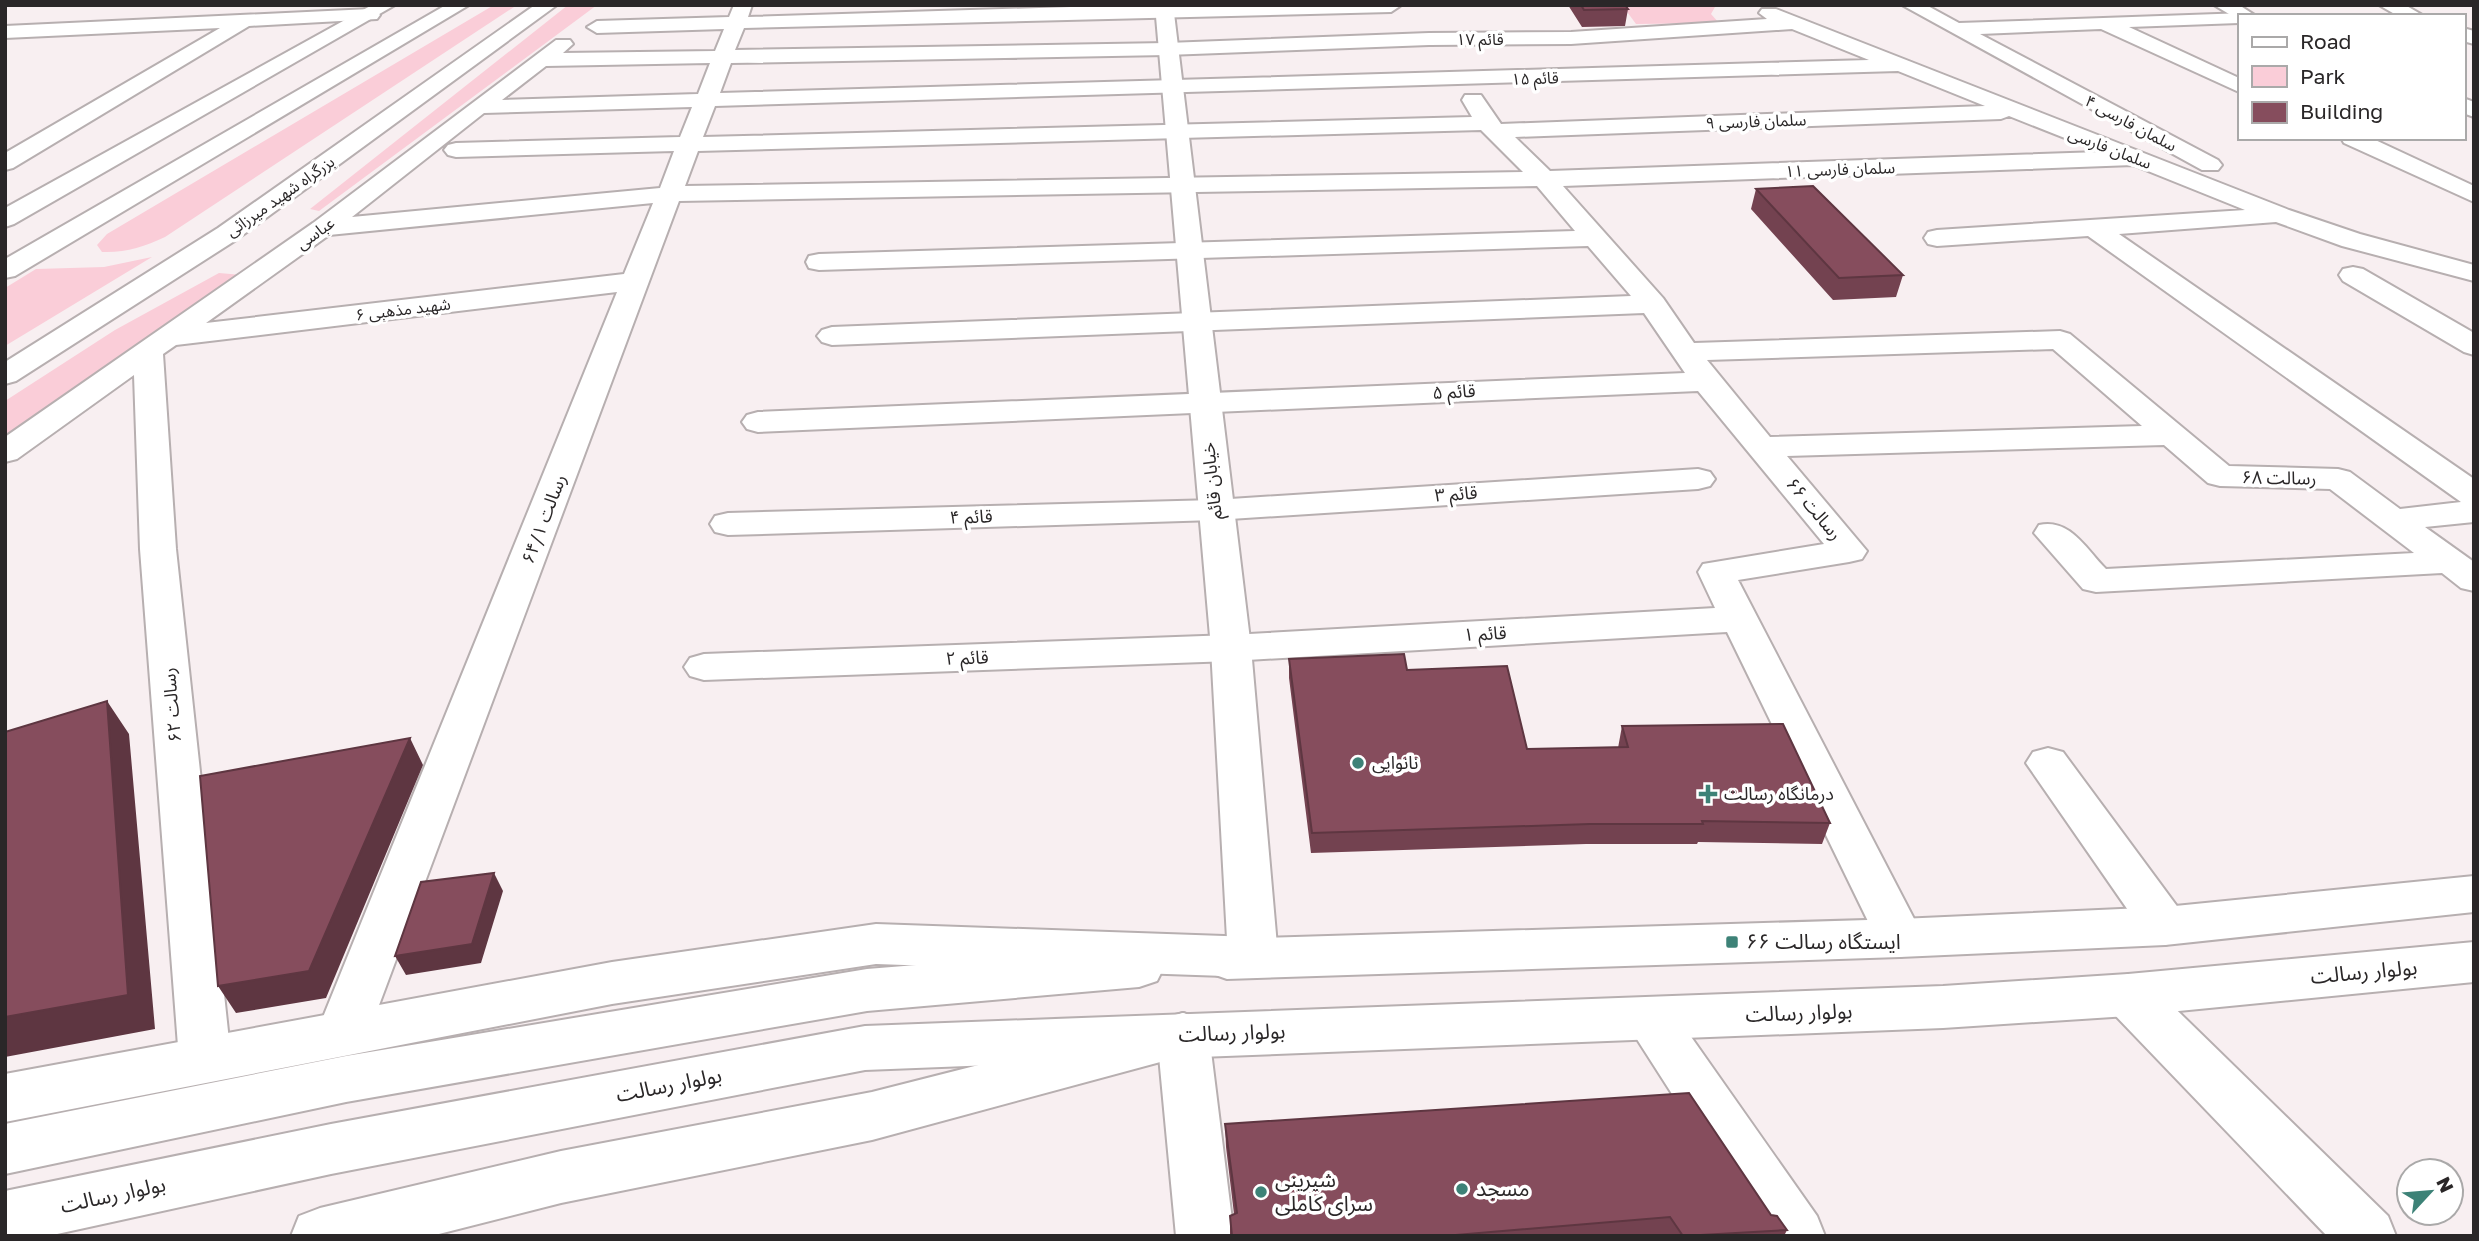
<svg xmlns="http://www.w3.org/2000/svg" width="2479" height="1241" font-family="'Golos Text','Noto Sans Arabic',sans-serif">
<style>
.green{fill:#facdd8}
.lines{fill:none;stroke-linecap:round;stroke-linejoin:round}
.street-casing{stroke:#b7afb0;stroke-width:4}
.secondary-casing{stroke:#b7afb0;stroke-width:4}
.primary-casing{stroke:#b7afb0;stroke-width:4}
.highway-casing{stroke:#b7afb0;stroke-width:4}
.street{fill:#fff;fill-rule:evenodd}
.secondary{fill:#fff;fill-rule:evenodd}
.primary{fill:#fff;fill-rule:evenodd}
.highway{fill:#fff;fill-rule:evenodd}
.wall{fill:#734250}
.shaded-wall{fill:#5e3641}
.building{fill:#864d5d;stroke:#5e3641;stroke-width:2}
.poi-dot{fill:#3d8277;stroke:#fff;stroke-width:2.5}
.labels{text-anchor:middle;stroke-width:7;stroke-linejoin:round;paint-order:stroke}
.far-street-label{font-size:16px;fill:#2a2728;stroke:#fff}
.street-label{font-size:18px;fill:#2a2728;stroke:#fff}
.poi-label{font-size:18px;fill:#2a2728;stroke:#fff;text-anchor:start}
.near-poi-label{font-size:21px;fill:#2a2728;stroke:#fff;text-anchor:start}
.near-street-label{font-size:21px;fill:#2a2728;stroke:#fff}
</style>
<rect width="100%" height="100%" fill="#f8eff1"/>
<path class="green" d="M494,5H517L165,237C144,247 125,253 102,252L97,245L107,234Z
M568,5H597L319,211L310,209Z
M1622,5H1721L1715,7L1711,14L1719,23L1636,24Z
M152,257L5,346V288L36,269L104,267Z
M219,273L242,275L5,438V401L115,330Z"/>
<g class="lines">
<g class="street-casing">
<path id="street" d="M734,5H752L748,17L1133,5L1400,6L1391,12L744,28L735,50L1167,43L1429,33L1571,32L1767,19L1759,13L1762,9H1776L2289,210L2360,234L2474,265V281L2342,246L2276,222L2119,234L2474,479V522L2425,527L2474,562V591L2461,588L2442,573L2096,592L2083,589L2034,533L2039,525C2070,518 2086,549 2106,569L2414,553L2330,489L2220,486L2208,483L2164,445L1787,456L1867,551L1862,559L1849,562L1738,580L1924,938L1917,952L1900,957L1883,952L1727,632L1231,661L704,680L690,676L684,667L690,658L704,654L1231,635L1715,608L1698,572L1703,564L1824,544L1698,391L758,432L747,429L742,422L747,415L758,412L1685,373L1644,313L832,345L822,342L817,336L822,330L832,327L1631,296L1588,246L819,270L809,268L806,262L809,256L819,254L1575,231L1537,186L679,201L369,1032L361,1047L343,1054L325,1047L317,1032L617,292L176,345L163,354L176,549L231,1059L224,1075L205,1082L186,1075L179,1059L140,549L134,375L17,459L5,462V437L313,223L556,40H570L573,44L563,53L715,51L724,29L597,33L587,27L597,21L729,17ZM1792,29L1869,60L720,93L731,63L1167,55L1429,45L1571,44ZM710,63L698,94L502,100L546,66ZM1898,71L1985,106L1501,124L1481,95H1465L1462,100L1472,117L703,137L715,106ZM692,107L680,137L456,143L448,145L444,150L448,155L456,157L674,151L660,188L352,217L484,113ZM2009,116L2100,152L1550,171L1515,137L2001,119ZM1481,130L1523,172L685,186L698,151ZM2133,165L2245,210L1937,230L1928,232L1924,238L1928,244L1937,246L2088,236L2461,502L2400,509L2350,472L2338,469L2229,466L2070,334L2060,331L1694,343L1663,298L1563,186ZM653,203L624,274L206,323L329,235ZM2053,349L2142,426L1770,437L1707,360Z
M1902,5H1926L1959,23L2246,13L2248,16H2239V23L2129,27L2239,78V92L2101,29L1980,34L2218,160L2222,165L2218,170H2202Z
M2379,5H2405L2424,16H2398Z
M370,9L377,11L380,15L377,19L249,26L13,168L5,170V153L220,28L5,38V26Z
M2463,28L2474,31V44L2463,41Z
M2341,138H2371L2474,186V202L2344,143Z
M2353,267L2363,269L2474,333V355L2464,352L2343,281L2339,275L2343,269Z
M1698,469L1710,472L1715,479L1710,486L1698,489L1215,520L728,535L715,532L710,524L715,516L728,513L1215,500Z
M2048,748L2063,752L2182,913L2189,926L2182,939L2165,945L2148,939L2026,763L2033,752Z
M2128,974L2146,980L2388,1216L2396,1236H2327L2110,1010L2103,995L2110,980Z
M1650,998L1668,1004L1817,1216L1825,1236H1763L1624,1019L1632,1004Z"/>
</g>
<g class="secondary-casing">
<path id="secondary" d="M372,5H395L14,224L5,227V208Z
M1155,5H1173L1251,648L1278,957L1270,971L1253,977L1236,971L1228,957L1211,648Z
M2214,5H2239L2256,16H2239V20Z
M2463,98L2474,102V117L2463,113Z
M1183,1013L1201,1019L1209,1035L1234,1236H1176L1157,1035L1165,1019Z"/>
</g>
<g class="primary-casing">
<path id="primary" d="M2474,876V912L2165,945L1900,957L1227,979L1210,973L1202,959L1210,945L1227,939L1900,919L2165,907Z
M2474,942V982L2128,1016L1943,1028L865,1070L331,1174L48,1236H5V1191L331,1124L865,1026L1943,986L2128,974Z
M1139,947L1157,953L1164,967L1157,981L1139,987L867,1011L346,1102L5,1174V1124L346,1056L867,969Z"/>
</g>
<g class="highway-casing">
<path id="highway" d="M446,5H469L15,276L5,278V259Z
M535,5H557L236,240L16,381L5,384V362L218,228Z
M876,924L1253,937L1270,943L1278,957L1270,971L1253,977L876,964L612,1004L5,1122V1074L612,962Z
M1183,1013L1201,1019L1209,1035L1201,1051L872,1140L561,1203L431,1236H291L299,1216L320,1208L561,1151L872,1092Z"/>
</g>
<use href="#street" class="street"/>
<use href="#secondary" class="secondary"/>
<use href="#primary" class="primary"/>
<use href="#highway" class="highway"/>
</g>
<path class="wall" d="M1568,5H1625L1628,9L1625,26L1582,27Z
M1756,189L1903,275L1896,297L1833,300L1751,209Z
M1289,659L1407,670L1527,749L1618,748L1622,726L1830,823L1822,844L1698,842L1697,844H1586L1311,853L1289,678Z
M1225,1124L1771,1215L1787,1230L1784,1236H1230V1216L1234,1214L1226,1147Z"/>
<path class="shaded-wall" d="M107,701L129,734L155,1029L5,1057V1017Z
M410,738L423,765L326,998L236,1013L218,986Z
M494,873L503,891L481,963L406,975L395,956Z"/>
<path class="building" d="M1581,5H1625L1628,9L1584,10Z
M1813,186L1903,275L1839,278L1756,189Z
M1404,654L1407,670L1507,666L1527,749L1628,747L1622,726L1783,724L1830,823L1702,821L1703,824H1590L1312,833L1289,659Z
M107,701L128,995L5,1017V732Z
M410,738L309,971L218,986L200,776Z
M494,873L472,944L395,956L421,882Z
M1689,1093L1771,1215L1777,1216L1787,1230L1683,1236L1670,1217L1444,1236H1232L1230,1216L1237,1213L1225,1124Z"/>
<g class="poi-dot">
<circle cx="1358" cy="763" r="7"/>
<path d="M1704.5 783.5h7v7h7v7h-7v7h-7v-7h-7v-7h7z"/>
<rect x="1725" y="935" width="14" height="14" rx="3.5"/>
<circle cx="1462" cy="1189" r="7"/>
<circle cx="1261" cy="1192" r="7"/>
</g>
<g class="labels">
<g class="far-street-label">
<text x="1480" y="45">قائم ۱۷</text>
<text transform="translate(1535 78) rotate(-2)" y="6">قائم ۱۵</text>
<text transform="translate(1756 121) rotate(-2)" y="6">سلمان فارسی ۹</text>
<text transform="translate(2131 123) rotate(28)" y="6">سلمان فارسی ۴</text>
<text transform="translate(2110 148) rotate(21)" y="6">سلمان فارسی</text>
<text transform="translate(1840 169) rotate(-2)" y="6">سلمان فارسی ۱۱</text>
<text transform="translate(280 196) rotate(-35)" y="6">بزرگراه شهید میرزائی</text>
<text transform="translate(315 233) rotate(-36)" y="6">عباسی</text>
<text transform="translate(403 309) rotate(-7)" y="6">شهید مذهبی ۶</text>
</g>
<g class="street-label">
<text transform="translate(1454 392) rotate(-3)" y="6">قائم ۵</text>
<text transform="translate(2279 478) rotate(1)" y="6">رسالت ۶۸</text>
<text transform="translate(1212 481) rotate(-96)" y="6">خیابان قائم</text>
<text transform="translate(1456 494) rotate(-4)" y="6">قائم ۳</text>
<text transform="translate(1814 509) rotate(50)" y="6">رسالت ۶۶</text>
<text transform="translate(971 517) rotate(-2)" y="6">قائم ۴</text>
<text transform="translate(544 519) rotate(-69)" y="6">رسالت ۶۴/۱</text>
<text transform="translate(1485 634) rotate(-3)" y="6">قائم ۱</text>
<text transform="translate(967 658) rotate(-2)" y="6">قائم ۲</text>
<text transform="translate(172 705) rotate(-95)" y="6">رسالت ۶۲</text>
</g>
<g class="poi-label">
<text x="1372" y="769">نانوایی</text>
<text x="1724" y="800">درمانگاه رسالت</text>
</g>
<g class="near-poi-label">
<text x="1746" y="949">ایستگاه رسالت ۶۶</text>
<text x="1275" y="1187">شیرینی<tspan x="1275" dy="24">سرای کاملی</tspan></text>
<text x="1476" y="1196">مسجد</text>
</g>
<g class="near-street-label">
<text transform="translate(2364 972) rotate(-5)" y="7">بولوار رسالت</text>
<text transform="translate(1799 1013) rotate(-2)" y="7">بولوار رسالت</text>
<text transform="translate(1232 1033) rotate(-2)" y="7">بولوار رسالت</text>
<text transform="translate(669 1085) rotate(-11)" y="7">بولوار رسالت</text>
<text transform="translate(113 1195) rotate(-12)" y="7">بولوار رسالت</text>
</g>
</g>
<rect width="2479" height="1241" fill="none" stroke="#2a2728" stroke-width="14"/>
<rect x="2238" y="14" width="228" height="126" fill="#ffffff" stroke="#aaa9a9" stroke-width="2"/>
<rect x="2252" y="37" width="35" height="10" fill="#ffffff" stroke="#aaa9a9" stroke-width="2"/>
<text x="2300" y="49" font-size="21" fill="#2a2728">Road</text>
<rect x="2252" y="66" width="35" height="21" fill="#facdd8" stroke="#aaa9a9" stroke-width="2"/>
<text x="2300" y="84" font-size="21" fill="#2a2728">Park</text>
<rect x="2252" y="102" width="35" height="21" fill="#864d5d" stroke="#aaa9a9" stroke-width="2"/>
<text x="2300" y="119" font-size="21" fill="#2a2728">Building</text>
<g transform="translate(2430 1192) rotate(64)"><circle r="33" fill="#ffffff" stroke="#aaa9a9" stroke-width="2"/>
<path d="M0-5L12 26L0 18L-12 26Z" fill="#3d8277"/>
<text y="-10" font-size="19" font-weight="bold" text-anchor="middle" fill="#2a2728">N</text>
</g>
</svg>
